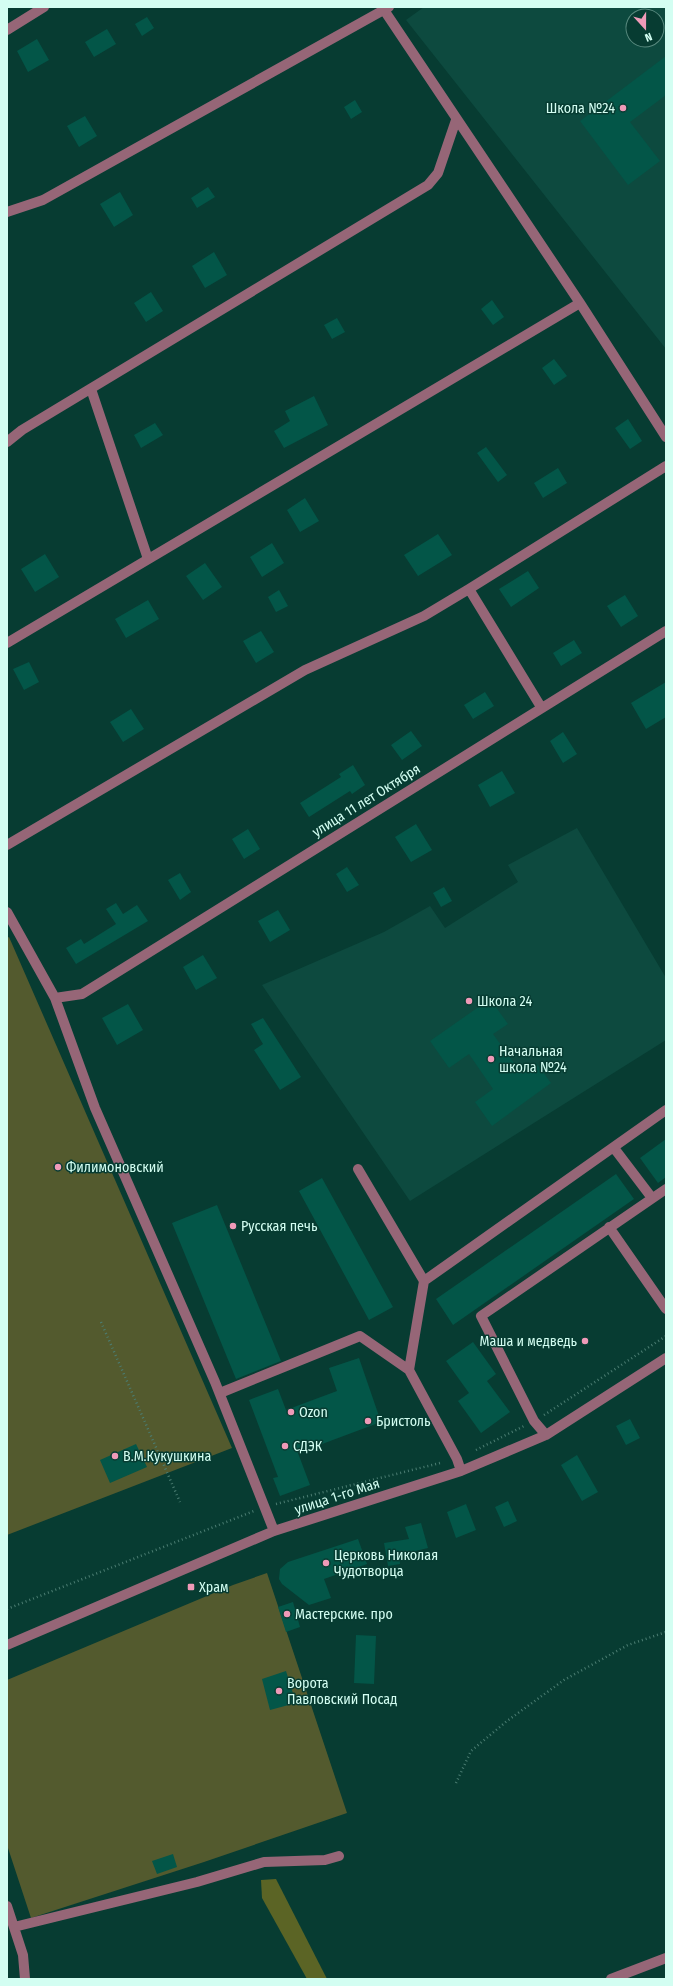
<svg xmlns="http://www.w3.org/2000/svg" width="673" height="1986" font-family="'Fira Sans Condensed',sans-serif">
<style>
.built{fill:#0d4a3f;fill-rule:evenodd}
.green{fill:#535a2e}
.forest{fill:#5b6425}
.building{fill:#035648}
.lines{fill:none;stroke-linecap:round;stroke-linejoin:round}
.path{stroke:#4b7d72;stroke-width:2.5;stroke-dasharray:1 3;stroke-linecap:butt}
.minor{stroke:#966677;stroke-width:10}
.poi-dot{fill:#ef9ab8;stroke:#073c32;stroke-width:1.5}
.labels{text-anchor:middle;stroke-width:3;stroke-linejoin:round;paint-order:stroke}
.poi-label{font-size:14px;fill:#d3fef2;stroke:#073c32;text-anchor:start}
.street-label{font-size:14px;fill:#d3fef2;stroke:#073c32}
</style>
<rect width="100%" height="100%" fill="#073c32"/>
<path class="built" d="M424,7H666V349L406,20ZM633,16H657V40H633Z
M577,828L666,978V1040L410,1201L262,985L384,932L430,906L445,928L518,882L508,865Z"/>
<path class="green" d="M9,937L232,1448L7,1535V938Z
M267,1573L347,1813L204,1862L31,1918L7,1845V1680L233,1585Z"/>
<path class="forest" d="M276,1879L327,1979H307L262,1898L261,1880Z"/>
<path class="building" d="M147,17L154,28L142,36L135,24Z
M107,29L116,44L94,57L85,42Z
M37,39L49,60L28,72L17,51Z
M666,56V95L630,122L660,161L628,185L580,121Z
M355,100L362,112L351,119L344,107Z
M85,116L97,136L79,147L67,126Z
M208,187L215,197L197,208L191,198Z
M120,192L133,215L114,227L100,204Z
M214,252L227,275L205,288L192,266Z
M151,292L163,311L146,322L134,303Z
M492,300L504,317L493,325L481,309Z
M337,318L345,332L332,339L324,325Z
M554,359L567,376L554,385L542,368Z
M314,396L328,425L284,448L274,431L290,421L285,411Z
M628,419L642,441L630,449L615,428Z
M155,423L163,435L141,448L134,435Z
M486,447L507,475L498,482L477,453Z
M558,468L567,483L543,498L534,483Z
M305,498L319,521L300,532L287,510Z
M438,534L452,555L418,576L404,555Z
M272,543L284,563L262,577L250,557Z
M45,554L59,577L35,592L21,569Z
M205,563L222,587L203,600L186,576Z
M528,571L539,588L511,607L499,589Z
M279,590L288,606L276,612L268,597Z
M625,595L638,616L621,627L607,606Z
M148,600L159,619L126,638L115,619Z
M261,631L274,652L256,663L243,641Z
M574,640L582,653L561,666L553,653Z
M29,662L39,682L24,690L13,669Z
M666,682V717L646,729L631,703Z
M485,692L494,706L473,719L464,705Z
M131,709L144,729L123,742L110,722Z
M411,731L422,746L402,760L391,745Z
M563,732L577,754L563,763L550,741Z
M353,765L365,785L352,794L350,791L309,817L300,803L341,777L339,774Z
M502,771L515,793L490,807L478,785Z
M416,824L432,850L411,862L395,837Z
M248,829L260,849L244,859L232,839Z
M347,867L359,885L347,892L336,874Z
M180,873L191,892L180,900L168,880Z
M444,887L452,901L441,907L433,893Z
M116,903L123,914L137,905L148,921L76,964L66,948L81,939L84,944L116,924L106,909Z
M278,910L290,930L270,942L258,921Z
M203,955L217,978L196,990L183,967Z
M490,999L508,1024L493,1034L522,1074L536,1063L551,1083L492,1126L475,1102L493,1089L469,1054L449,1068L430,1041Z
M128,1004L143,1030L117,1045L102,1018Z
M263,1018L301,1077L280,1090L254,1050L263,1044L251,1024Z
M666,1139V1177L658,1183L640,1158Z
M616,1174L634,1199L453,1325L436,1299Z
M322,1178L393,1307L369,1320L299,1191Z
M217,1205L281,1361L236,1379L172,1223Z
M473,1342L496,1374L487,1381L510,1412L481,1433L458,1401L469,1393L446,1361Z
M359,1358L381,1422L298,1453L310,1485L280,1496L273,1478L278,1477L249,1400L278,1389L286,1410L337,1391L329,1368Z
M630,1419L640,1438L626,1445L616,1426Z
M136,1444L147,1467L110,1483L100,1460Z
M577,1455L598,1492L582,1501L561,1465Z
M508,1501L517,1521L504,1527L495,1507Z
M466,1504L476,1530L456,1538L447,1512Z
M421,1523L428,1548L399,1555L400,1564L388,1566L384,1543L409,1539L405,1527Z
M358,1539L367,1564L324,1579L331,1598L309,1605L282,1584L279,1579L280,1569L288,1562Z
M293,1602L300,1627L286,1632L278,1607Z
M356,1635L376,1636L374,1684L354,1683Z
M286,1671L296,1703L270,1710L262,1679Z
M173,1854L177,1867L157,1874L152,1861Z"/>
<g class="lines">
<path class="path" d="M101,1322L180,1502
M544,1415L666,1336
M476,1450L524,1426
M276,1504L440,1463
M7,1609L254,1511
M456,1783L471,1751L507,1721L564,1680L628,1645L666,1632"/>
<path class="minor" d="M384,10L580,303L666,437
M7,30L44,7
M7,212L43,200L389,7
M91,389L148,559
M7,442L22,430L428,185L438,173L456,120
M469,589L541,707
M7,643L580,303
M7,845L305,670L424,616L469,589L666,466
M7,912L55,998L95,1108L215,1382L274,1531
M55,998L82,994L666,631
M614,1148L652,1198
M358,1169L424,1281L409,1370L457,1459L461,1471
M609,1227L666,1309
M424,1281L666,1110
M220,1393L360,1336L409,1370
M546,1435L534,1421L481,1316L666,1189
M7,1645L274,1531L461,1471L546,1435L666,1358
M7,1906L23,1955L25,1979
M14,1927L197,1882L264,1862L325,1860L339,1856
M611,1979L666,1958"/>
</g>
<g class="poi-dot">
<circle cx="623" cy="108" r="4"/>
<circle cx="469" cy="1001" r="4"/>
<circle cx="491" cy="1059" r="4"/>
<circle cx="58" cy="1167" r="4"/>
<circle cx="233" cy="1226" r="4"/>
<circle cx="585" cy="1341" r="4"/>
<circle cx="291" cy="1412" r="4"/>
<circle cx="368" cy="1421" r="4"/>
<circle cx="285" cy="1446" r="4"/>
<circle cx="115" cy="1456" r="4"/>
<circle cx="326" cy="1563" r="4"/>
<rect x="187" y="1583" width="8" height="8" rx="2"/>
<circle cx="287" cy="1614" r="4"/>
<circle cx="279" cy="1691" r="4"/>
</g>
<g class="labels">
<g class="poi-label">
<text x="615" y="113" text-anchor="end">Школа №24</text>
<text x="477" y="1006">Школа 24</text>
<text x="499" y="1056">Начальная<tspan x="499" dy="16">школа №24</tspan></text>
<text x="66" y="1172">Филимоновский</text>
<text x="241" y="1231">Русская печь</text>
<text x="577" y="1346" text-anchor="end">Маша и медведь</text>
<text x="299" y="1417">Ozon</text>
<text x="376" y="1426">Бристоль</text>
<text x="293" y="1451">СДЭК</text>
<text x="123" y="1461">В.М.Кукушкина</text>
<text x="334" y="1560">Церковь Николая<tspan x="334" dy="16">Чудотворца</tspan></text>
<text x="199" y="1592">Храм</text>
<text x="295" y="1619">Мастерские. про</text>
<text x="287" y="1688">Ворота<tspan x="287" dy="16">Павловский Посад</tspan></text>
</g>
<g class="street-label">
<text transform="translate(366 800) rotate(-32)" y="5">улица 11 лет Октября</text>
<text transform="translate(337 1496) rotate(-18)" y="5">улица 1-го Мая</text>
</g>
</g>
<rect width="673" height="1986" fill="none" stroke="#d3fef2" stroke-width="16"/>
<g transform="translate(645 28) rotate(159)"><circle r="19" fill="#073c32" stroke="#598a7f"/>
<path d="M0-3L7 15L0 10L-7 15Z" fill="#ef9ab8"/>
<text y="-6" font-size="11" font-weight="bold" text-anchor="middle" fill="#d3fef2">N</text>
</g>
</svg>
